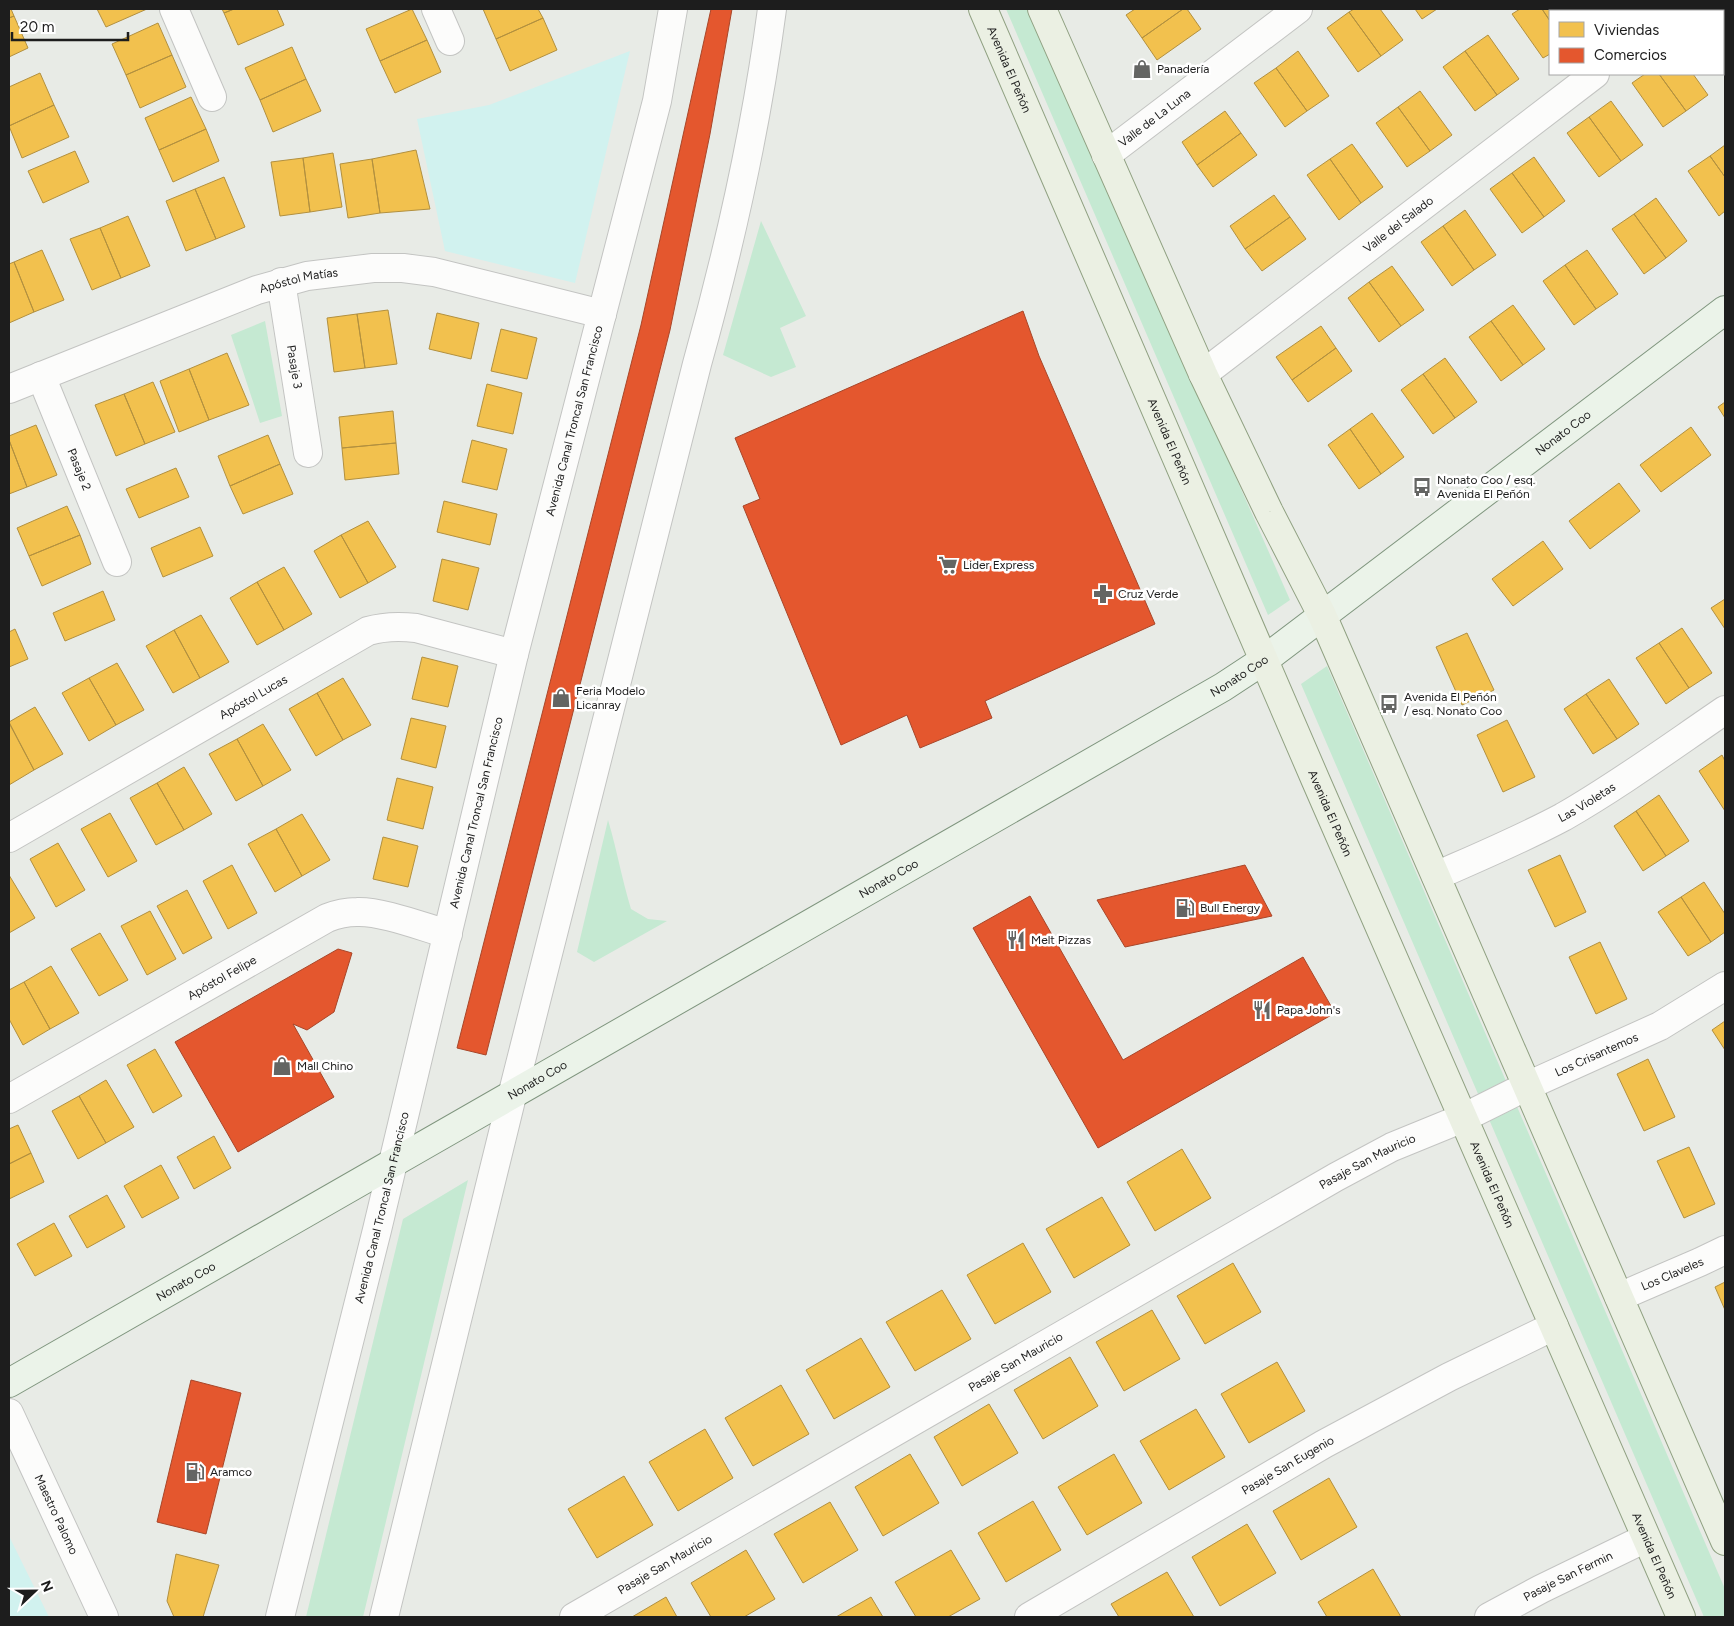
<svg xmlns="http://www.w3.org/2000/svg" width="1734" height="1626" font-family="Figtree,sans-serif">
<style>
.grass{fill:#c5e9d2}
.park{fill:#d1f2ef}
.homes{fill:#f2c14e;stroke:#b2903f}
.shops{fill:#e4572e;stroke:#a84629}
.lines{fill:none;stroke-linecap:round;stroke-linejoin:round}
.minor-casing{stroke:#c3c4c2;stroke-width:30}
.tertiary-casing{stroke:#c3c4c2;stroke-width:30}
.secondary-casing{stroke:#7f957e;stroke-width:30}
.primary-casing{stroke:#90a182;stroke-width:30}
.minor{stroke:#fcfcfb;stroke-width:28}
.tertiary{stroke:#fcfcfb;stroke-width:28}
.secondary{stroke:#ebf3e9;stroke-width:28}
.primary{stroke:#ebf0e3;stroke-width:28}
.labels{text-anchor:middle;stroke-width:5;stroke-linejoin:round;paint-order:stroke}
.poi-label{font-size:12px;fill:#1d1d1d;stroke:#fff;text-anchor:start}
.street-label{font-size:12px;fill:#1d1d1d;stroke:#fff}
</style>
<rect width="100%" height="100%" fill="#e8ebe6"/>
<path class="grass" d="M1006,9H1029L1290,600L1268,615Z
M761,221L806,316L780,328L796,367L771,377L723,355Z
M265,321L282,416L260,423L231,335Z
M1327,666L1725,1589V1617H1704L1301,684Z
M608,820C617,850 622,880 631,909L648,919L667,921L594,962L577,952Z
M468,1180L363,1617H306L403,1219Z"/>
<path class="park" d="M630,51L575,283L445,251L417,119L489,105Z
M9,1536L49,1617H9Z"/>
<path class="homes" d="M9,9H11L14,16L9,18Z
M97,9H147L106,27Z
M222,9H234L224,13Z
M234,9H277L284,25L238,45L224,13Z
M412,9L427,40L380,61L366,29Z
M483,9H538L543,18L496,39Z
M1135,9H1183L1142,38L1126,15Z
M1183,9H1187L1201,29L1157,60L1142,38Z
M1354,9H1380L1403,40L1381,56L1349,12Z
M1415,9H1437L1422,19Z
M1520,9H1542L1550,21V54L1543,58L1512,14Z
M1542,9H1575L1577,11H1550V21Z
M1349,12L1381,56L1358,72L1327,28Z
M1725,13V56L1723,52V15Z
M14,16L28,48L9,57V18Z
M543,18L557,50L510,71L496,39Z
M158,23L172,55L126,75L112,44Z
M1488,35L1519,79L1497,95L1465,51Z
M427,40L441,72L395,93L380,61Z
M292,47L306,79L260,100L245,68Z
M1298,51L1329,96L1307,111L1276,68Z
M1465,51L1497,95L1475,111L1443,67Z
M172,55L186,87L140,108L126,75Z
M1276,68L1307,111L1285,127L1254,83Z
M40,73L54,105L9,126V87Z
M1645,74H1659L1686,111L1663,127L1632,83Z
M1659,74H1693L1708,95L1686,111Z
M306,79L321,111L273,132L260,100Z
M1420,91L1452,135L1430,151L1398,107Z
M191,97L206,129L159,150L145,118Z
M1611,101L1643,145L1621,161L1589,117Z
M54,105L69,137L22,158L9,126Z
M1398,107L1430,151L1407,167L1376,123Z
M1225,111L1241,133L1197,165L1182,142Z
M1589,117L1621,161L1599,177L1567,133Z
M206,129L219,161L173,182L159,150Z
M1241,133L1257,155L1213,187L1197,165Z
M1352,144L1383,187L1361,203L1330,159Z
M1725,145V177L1710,156Z
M416,150L430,209L380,213L372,159Z
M75,151L89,182L43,203L28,171Z
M333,153L342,207L310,212L303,158Z
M1710,156L1725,177V211L1719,216L1688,171Z
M1534,157L1565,201L1544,217L1512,173Z
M303,158L310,212L280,216L271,162Z
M372,159L380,213L348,218L340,164Z
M1330,159L1361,203L1339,220L1307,175Z
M1512,173L1544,217L1522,233L1490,189Z
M224,177L245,227L216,239L195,189Z
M195,189L216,239L186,251L166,201Z
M1274,195L1290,217L1245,249L1230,226Z
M1656,198L1687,241L1666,258L1634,214Z
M1465,210L1496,255L1474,270L1443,226Z
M1634,214L1666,258L1644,274L1612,229Z
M128,216L150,266L121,278L100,228Z
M1290,217L1306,239L1262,271L1245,249Z
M1443,226L1474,270L1452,286L1421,242Z
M100,228L121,278L92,290L70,239Z
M42,250L64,300L34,312L14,262Z
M1587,250L1618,294L1596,309L1565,265Z
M14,262L34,312L9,323V264Z
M1565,265L1596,309L1574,325L1543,281Z
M1392,266L1424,310L1401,326L1369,282Z
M1369,282L1401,326L1379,342L1348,298Z
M1513,305L1545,349L1523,365L1491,321Z
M388,310L397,364L365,368L357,314Z
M437,313L479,323L471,359L429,349Z
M357,314L365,368L334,372L327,318Z
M1491,321L1523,365L1501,381L1469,337Z
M1321,326L1336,348L1292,380L1276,357Z
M501,329L537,338L527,379L491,371Z
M1336,348L1352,371L1308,402L1292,380Z
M227,353L249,405L209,420L189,369Z
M1445,358L1477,402L1455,418L1423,374Z
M189,369L209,420L179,432L160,381Z
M1423,374L1455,418L1433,434L1401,390Z
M153,382L175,432L145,444L124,394Z
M487,384L522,393L513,434L477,426Z
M124,394L145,444L116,456L95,405Z
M1725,402V418L1718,407Z
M393,411L396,443L342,448L339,417Z
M1372,413L1404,457L1381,474L1350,429Z
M36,425L57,475L27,487L9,440V436Z
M1691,427L1711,455L1661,492L1640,465Z
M1350,429L1381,474L1359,489L1328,445Z
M268,435L280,464L230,486L218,456Z
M9,440L27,487L9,494Z
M472,440L507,449L497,490L462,482Z
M396,443L399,474L345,480L342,448Z
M280,464L293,494L243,514L230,486Z
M176,468L189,497L139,518L126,489Z
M1619,483L1640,511L1590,549L1569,521Z
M444,501L497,514L490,545L437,532Z
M67,506L80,535L29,556L17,528Z
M368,521L396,567L368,583L341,535Z
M200,527L213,556L163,577L151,548Z
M80,535L91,564L42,586L29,556Z
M341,535L368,583L340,598L314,551Z
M1543,541L1563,569L1513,606L1492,579Z
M442,559L479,568L468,610L433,601Z
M284,567L312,614L284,630L257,582Z
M257,582L284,630L257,645L230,598Z
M103,591L115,620L65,641L53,613Z
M1725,599V629L1711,608Z
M201,615L229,662L200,678L174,630Z
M1682,628L1712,673L1689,688L1659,643Z
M15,629L28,659L9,667V632Z
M174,630L200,678L173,693L146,646Z
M1467,633L1494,690L1462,705L1436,647Z
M1659,643L1689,688L1666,704L1636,658Z
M422,657L458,666L448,707L412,699Z
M117,663L144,710L116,725L89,678Z
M89,678L116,725L89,741L62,693Z
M343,678L371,725L343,740L317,693Z
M1609,679L1639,724L1617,739L1586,694Z
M317,693L343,740L316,756L289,709Z
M1586,694L1617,739L1593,754L1564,709Z
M35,707L63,754L34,770L9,722Z
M411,718L446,726L436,768L401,759Z
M1507,720L1535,777L1503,792L1477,735Z
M9,723L34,770L9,785Z
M263,724L291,770L263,786L237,739Z
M237,739L263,786L236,801L209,754Z
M1722,755L1725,761V811L1699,771Z
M184,767L212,814L184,830L157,783Z
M397,778L433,787L423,829L387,820Z
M157,783L184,830L156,845L130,798Z
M1659,795L1689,841L1666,856L1636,811Z
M1636,811L1666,856L1643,871L1614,826Z
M110,813L137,861L108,877L81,829Z
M302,814L330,860L302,876L276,829Z
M276,829L302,876L275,892L248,844Z
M383,837L418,846L408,887L373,879Z
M58,843L85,890L56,907L30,859Z
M1560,855L1586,912L1555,927L1528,870Z
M232,865L257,913L228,929L203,881Z
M9,875L35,918L9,933Z
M1704,882L1725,914V932L1711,942L1681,897Z
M187,890L212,938L183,954L157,906Z
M1681,897L1711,942L1688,956L1658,912Z
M150,911L176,959L147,975L121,926Z
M100,933L128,980L99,996L71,949Z
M1600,942L1627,999L1596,1014L1569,957Z
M51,966L79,1013L50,1029L24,982Z
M24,982L50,1029L23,1045L9,1019V990Z
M1725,1021V1050L1712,1030Z
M155,1049L182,1096L153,1113L127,1065Z
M1648,1059L1675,1117L1644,1131L1617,1074Z
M106,1080L134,1127L106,1143L79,1096Z
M79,1096L106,1143L78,1159L52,1111Z
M18,1125L31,1153L9,1164V1129Z
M214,1136L231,1168L194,1189L177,1157Z
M1689,1147L1715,1204L1684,1218L1657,1161Z
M1182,1149L1211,1198L1155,1231L1127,1182Z
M31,1153L44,1182L9,1199V1164Z
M161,1165L179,1198L142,1218L124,1186Z
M107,1195L125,1227L87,1248L69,1216Z
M1102,1197L1130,1245L1074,1278L1046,1229Z
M54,1223L72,1256L35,1276L17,1244Z
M1023,1243L1051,1292L995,1324L967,1275Z
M1233,1263L1261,1312L1205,1344L1177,1296Z
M1725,1282V1310L1715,1287Z
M942,1290L971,1339L915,1371L886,1322Z
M1152,1310L1180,1359L1124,1391L1096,1342Z
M861,1338L890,1387L834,1419L806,1370Z
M1070,1357L1098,1406L1043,1439L1014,1390Z
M1277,1362L1305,1411L1249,1443L1221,1394Z
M781,1385L809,1434L753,1466L725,1418Z
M989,1404L1018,1453L962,1486L934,1437Z
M1196,1409L1225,1457L1169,1490L1140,1441Z
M705,1429L733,1478L678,1511L649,1462Z
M910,1454L939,1503L883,1536L855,1487Z
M1114,1454L1142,1503L1087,1535L1058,1487Z
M624,1476L653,1525L597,1558L568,1509Z
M1329,1478L1357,1527L1301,1560L1273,1511Z
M1033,1501L1061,1550L1006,1582L978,1533Z
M830,1502L858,1550L803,1583L774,1534Z
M1247,1524L1276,1573L1220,1606L1192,1557Z
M746,1550L775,1599L744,1617H711L691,1583Z
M951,1550L980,1599L948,1617H916L895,1582Z
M176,1554L219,1565L203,1617H174L167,1601Z
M1373,1569L1401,1617H1327L1318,1602Z
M1167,1572L1194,1617H1119L1111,1604Z
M666,1597L677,1617H632Z
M871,1597L883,1617H836Z"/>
<path class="shops" d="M711,9H732L710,134L670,330L486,1055L457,1048L641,325Z
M1023,311L1039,356L1155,624L985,701L992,718L920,748L907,715L841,745L743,506L760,499L735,438Z
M1245,865L1272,916L1125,947L1097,900Z
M1030,896L1123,1060L1303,957L1335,1013L1098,1148L973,928Z
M338,949L352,953L334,1012L307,1030L293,1024L334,1097L238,1152L175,1042Z
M191,1380L241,1393L206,1534L157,1522Z"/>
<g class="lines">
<g class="minor-casing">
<g id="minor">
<path d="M174,9L212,97"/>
<path d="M436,9L450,41"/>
<path d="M1676,11L1680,9"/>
<path id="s1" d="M1106,155L1298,9"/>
<path id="s2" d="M281,282L308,453"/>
<path id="s3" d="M1203,374L1595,74"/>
<path id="s4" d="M41,376L117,562"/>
<path id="s5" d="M9,389L257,290L307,276L373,268H403L434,272L602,314"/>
<path id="s6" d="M9,838L368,631C385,626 399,626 416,628L514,654"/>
<path id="s7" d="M1436,876C1479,857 1522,839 1563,817C1619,785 1672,746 1725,710"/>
<path id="s8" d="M9,1099L327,918C337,914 346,912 357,912C382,911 423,927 448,934"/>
<path id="s9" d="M1619,1297L1700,1262L1725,1250"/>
<path id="s10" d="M574,1617L1336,1177L1392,1147L1463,1118L1527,1086L1660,1026L1725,986"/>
<path id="s11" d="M1029,1617L1324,1444L1449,1377L1554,1326"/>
<path id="s12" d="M1489,1617L1541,1589L1646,1538"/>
</g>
</g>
<g class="tertiary-casing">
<g id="tertiary">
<path id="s13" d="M9,1413L104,1617"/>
<path id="s14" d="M280,1617L377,1230L514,654L657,101L673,9"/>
<path d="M384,1617L512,1096L697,364C730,246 756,130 772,9"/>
</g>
</g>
<g class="secondary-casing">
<g id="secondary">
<path id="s15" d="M9,1383L1223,687L1264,660L1725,310"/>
</g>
</g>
<g class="primary-casing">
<g id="primary">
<path id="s16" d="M983,9L1316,781L1681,1617"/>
<path d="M1042,9L1203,374L1269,512L1322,615L1725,1541"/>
</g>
</g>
<use href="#minor" class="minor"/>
<use href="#tertiary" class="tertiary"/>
<use href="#secondary" class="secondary"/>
<use href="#primary" class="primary"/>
</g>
<defs>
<g id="shop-bare" transform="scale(1.5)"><path d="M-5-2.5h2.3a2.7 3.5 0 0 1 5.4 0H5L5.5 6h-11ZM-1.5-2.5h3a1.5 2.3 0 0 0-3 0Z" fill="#646563" stroke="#fff" stroke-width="2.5" paint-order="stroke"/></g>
<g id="bus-bare" transform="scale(1.5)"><path d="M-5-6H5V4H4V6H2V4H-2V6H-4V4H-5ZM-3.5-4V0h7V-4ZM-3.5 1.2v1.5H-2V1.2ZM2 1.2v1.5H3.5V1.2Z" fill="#646563" stroke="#fff" stroke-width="2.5" paint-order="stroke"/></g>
<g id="supermarket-bare" transform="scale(1.5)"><path d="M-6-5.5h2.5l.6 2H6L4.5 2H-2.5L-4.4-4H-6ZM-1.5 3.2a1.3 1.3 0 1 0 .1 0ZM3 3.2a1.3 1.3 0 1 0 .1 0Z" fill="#646563" stroke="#fff" stroke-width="2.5" paint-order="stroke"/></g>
<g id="pharmacy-bare" transform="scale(1.5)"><path d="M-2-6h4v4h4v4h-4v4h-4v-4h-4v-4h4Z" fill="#646563" stroke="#fff" stroke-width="2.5" paint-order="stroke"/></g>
<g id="fuel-bare" transform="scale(1.5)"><path d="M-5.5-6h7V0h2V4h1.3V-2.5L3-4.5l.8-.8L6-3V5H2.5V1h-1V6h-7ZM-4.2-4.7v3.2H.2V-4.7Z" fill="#646563" stroke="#fff" stroke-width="2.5" paint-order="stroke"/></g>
<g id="restaurant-bare" transform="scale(1.5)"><path d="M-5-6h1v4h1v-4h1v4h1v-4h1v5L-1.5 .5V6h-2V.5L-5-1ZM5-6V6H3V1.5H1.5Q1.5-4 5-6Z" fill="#646563" stroke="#fff" stroke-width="2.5" paint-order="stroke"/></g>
</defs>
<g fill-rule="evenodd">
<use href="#shop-bare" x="1142" y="69"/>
<use href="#bus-bare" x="1422" y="487"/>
<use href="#supermarket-bare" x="948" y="565"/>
<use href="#pharmacy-bare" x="1103" y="594"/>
<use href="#shop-bare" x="561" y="698"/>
<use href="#bus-bare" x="1389" y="704"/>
<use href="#fuel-bare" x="1185" y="908"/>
<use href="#restaurant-bare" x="1016" y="940"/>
<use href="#restaurant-bare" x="1262" y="1010"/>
<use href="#shop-bare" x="282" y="1066"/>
<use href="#fuel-bare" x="195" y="1472"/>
</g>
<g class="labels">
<g class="poi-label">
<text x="1157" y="73">Panadería</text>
<text x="1437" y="484">Nonato Coo / esq.<tspan x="1437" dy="14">Avenida El Peñón</tspan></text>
<text x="963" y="569">Lider Express</text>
<text x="1118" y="598">Cruz Verde</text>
<text x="576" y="695">Feria Modelo<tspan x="576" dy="14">Licanray</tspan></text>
<text x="1404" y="701">Avenida El Peñón<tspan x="1404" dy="14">/ esq. Nonato Coo</tspan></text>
<text x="1200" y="912">Bull Energy</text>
<text x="1031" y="944">Melt Pizzas</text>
<text x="1277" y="1014">Papa John's</text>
<text x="297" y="1070">Mall Chino</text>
<text x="210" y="1476">Aramco</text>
</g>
<g class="street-label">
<text dy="4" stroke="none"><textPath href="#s16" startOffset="66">Avenida El Peñón</textPath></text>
<text dy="4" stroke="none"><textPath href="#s1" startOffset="61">Valle de La Luna</textPath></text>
<text dy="4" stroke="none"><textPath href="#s3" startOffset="246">Valle del Salado</textPath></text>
<text dy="4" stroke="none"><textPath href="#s5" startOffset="310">Apóstol Matías</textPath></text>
<text dy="4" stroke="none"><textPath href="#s2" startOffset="86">Pasaje 3</textPath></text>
<text dy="4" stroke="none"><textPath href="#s14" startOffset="1232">Avenida Canal Troncal San Francisco</textPath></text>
<text dy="4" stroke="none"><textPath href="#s15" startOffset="1824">Nonato Coo</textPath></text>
<text dy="4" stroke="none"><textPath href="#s16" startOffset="471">Avenida El Peñón</textPath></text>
<text dy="4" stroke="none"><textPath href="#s4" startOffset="101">Pasaje 2</textPath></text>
<text dy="4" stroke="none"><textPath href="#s15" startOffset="1419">Nonato Coo</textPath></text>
<text dy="4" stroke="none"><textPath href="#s6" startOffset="282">Apóstol Lucas</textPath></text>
<text dy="4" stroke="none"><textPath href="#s7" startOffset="168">Las Violetas</textPath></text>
<text dy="4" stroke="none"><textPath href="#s14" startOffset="828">Avenida Canal Troncal San Francisco</textPath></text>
<text dy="4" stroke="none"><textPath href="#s16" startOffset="876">Avenida El Peñón</textPath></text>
<text dy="4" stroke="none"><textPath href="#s15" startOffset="1014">Nonato Coo</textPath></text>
<text dy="4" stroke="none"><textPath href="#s8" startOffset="245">Apóstol Felipe</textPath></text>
<text dy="4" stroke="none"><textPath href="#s10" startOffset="1168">Los Crisantemos</textPath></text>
<text dy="4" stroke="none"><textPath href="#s15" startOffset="609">Nonato Coo</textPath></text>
<text dy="4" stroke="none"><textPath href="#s10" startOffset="915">Pasaje San Mauricio</textPath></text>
<text dy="4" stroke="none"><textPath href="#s16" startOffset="1281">Avenida El Peñón</textPath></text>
<text dy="4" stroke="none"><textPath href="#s14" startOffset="422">Avenida Canal Troncal San Francisco</textPath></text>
<text dy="4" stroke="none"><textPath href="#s9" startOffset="58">Los Claveles</textPath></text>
<text dy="4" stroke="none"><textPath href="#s15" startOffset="204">Nonato Coo</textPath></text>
<text dy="4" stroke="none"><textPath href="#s10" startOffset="510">Pasaje San Mauricio</textPath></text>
<text dy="4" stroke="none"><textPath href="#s11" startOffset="300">Pasaje San Eugenio</textPath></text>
<text dy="4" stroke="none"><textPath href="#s13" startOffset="112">Maestro Palomo</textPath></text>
<text dy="4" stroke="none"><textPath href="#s16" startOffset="1686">Avenida El Peñón</textPath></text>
<text dy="4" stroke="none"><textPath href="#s10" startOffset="105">Pasaje San Mauricio</textPath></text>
<text dy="4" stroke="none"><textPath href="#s12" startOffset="89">Pasaje San Fermin</textPath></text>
</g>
</g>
<rect width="1734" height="1626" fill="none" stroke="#1d1d1d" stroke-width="20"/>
<rect x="1549" y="10" width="175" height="65" fill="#ffffff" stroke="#a5a5a5"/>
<rect x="1559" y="22" width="25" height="15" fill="#f2c14e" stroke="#a5a5a5"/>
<text x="1594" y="35" font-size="15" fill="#1d1d1d">Viviendas</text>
<rect x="1559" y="48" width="25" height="15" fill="#e4572e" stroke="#a5a5a5"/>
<text x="1594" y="60" font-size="15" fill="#1d1d1d">Comercios</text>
<g transform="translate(35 1591) rotate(68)" stroke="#ffffff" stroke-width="4" paint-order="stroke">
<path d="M0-4L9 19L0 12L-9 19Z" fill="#1d1d1d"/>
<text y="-8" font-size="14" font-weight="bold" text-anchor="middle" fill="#1d1d1d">N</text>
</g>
<path d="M12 32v8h116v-8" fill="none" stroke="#1d1d1d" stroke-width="2.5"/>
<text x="20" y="32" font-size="15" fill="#1d1d1d" stroke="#ffffff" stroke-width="4" paint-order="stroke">20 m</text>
</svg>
